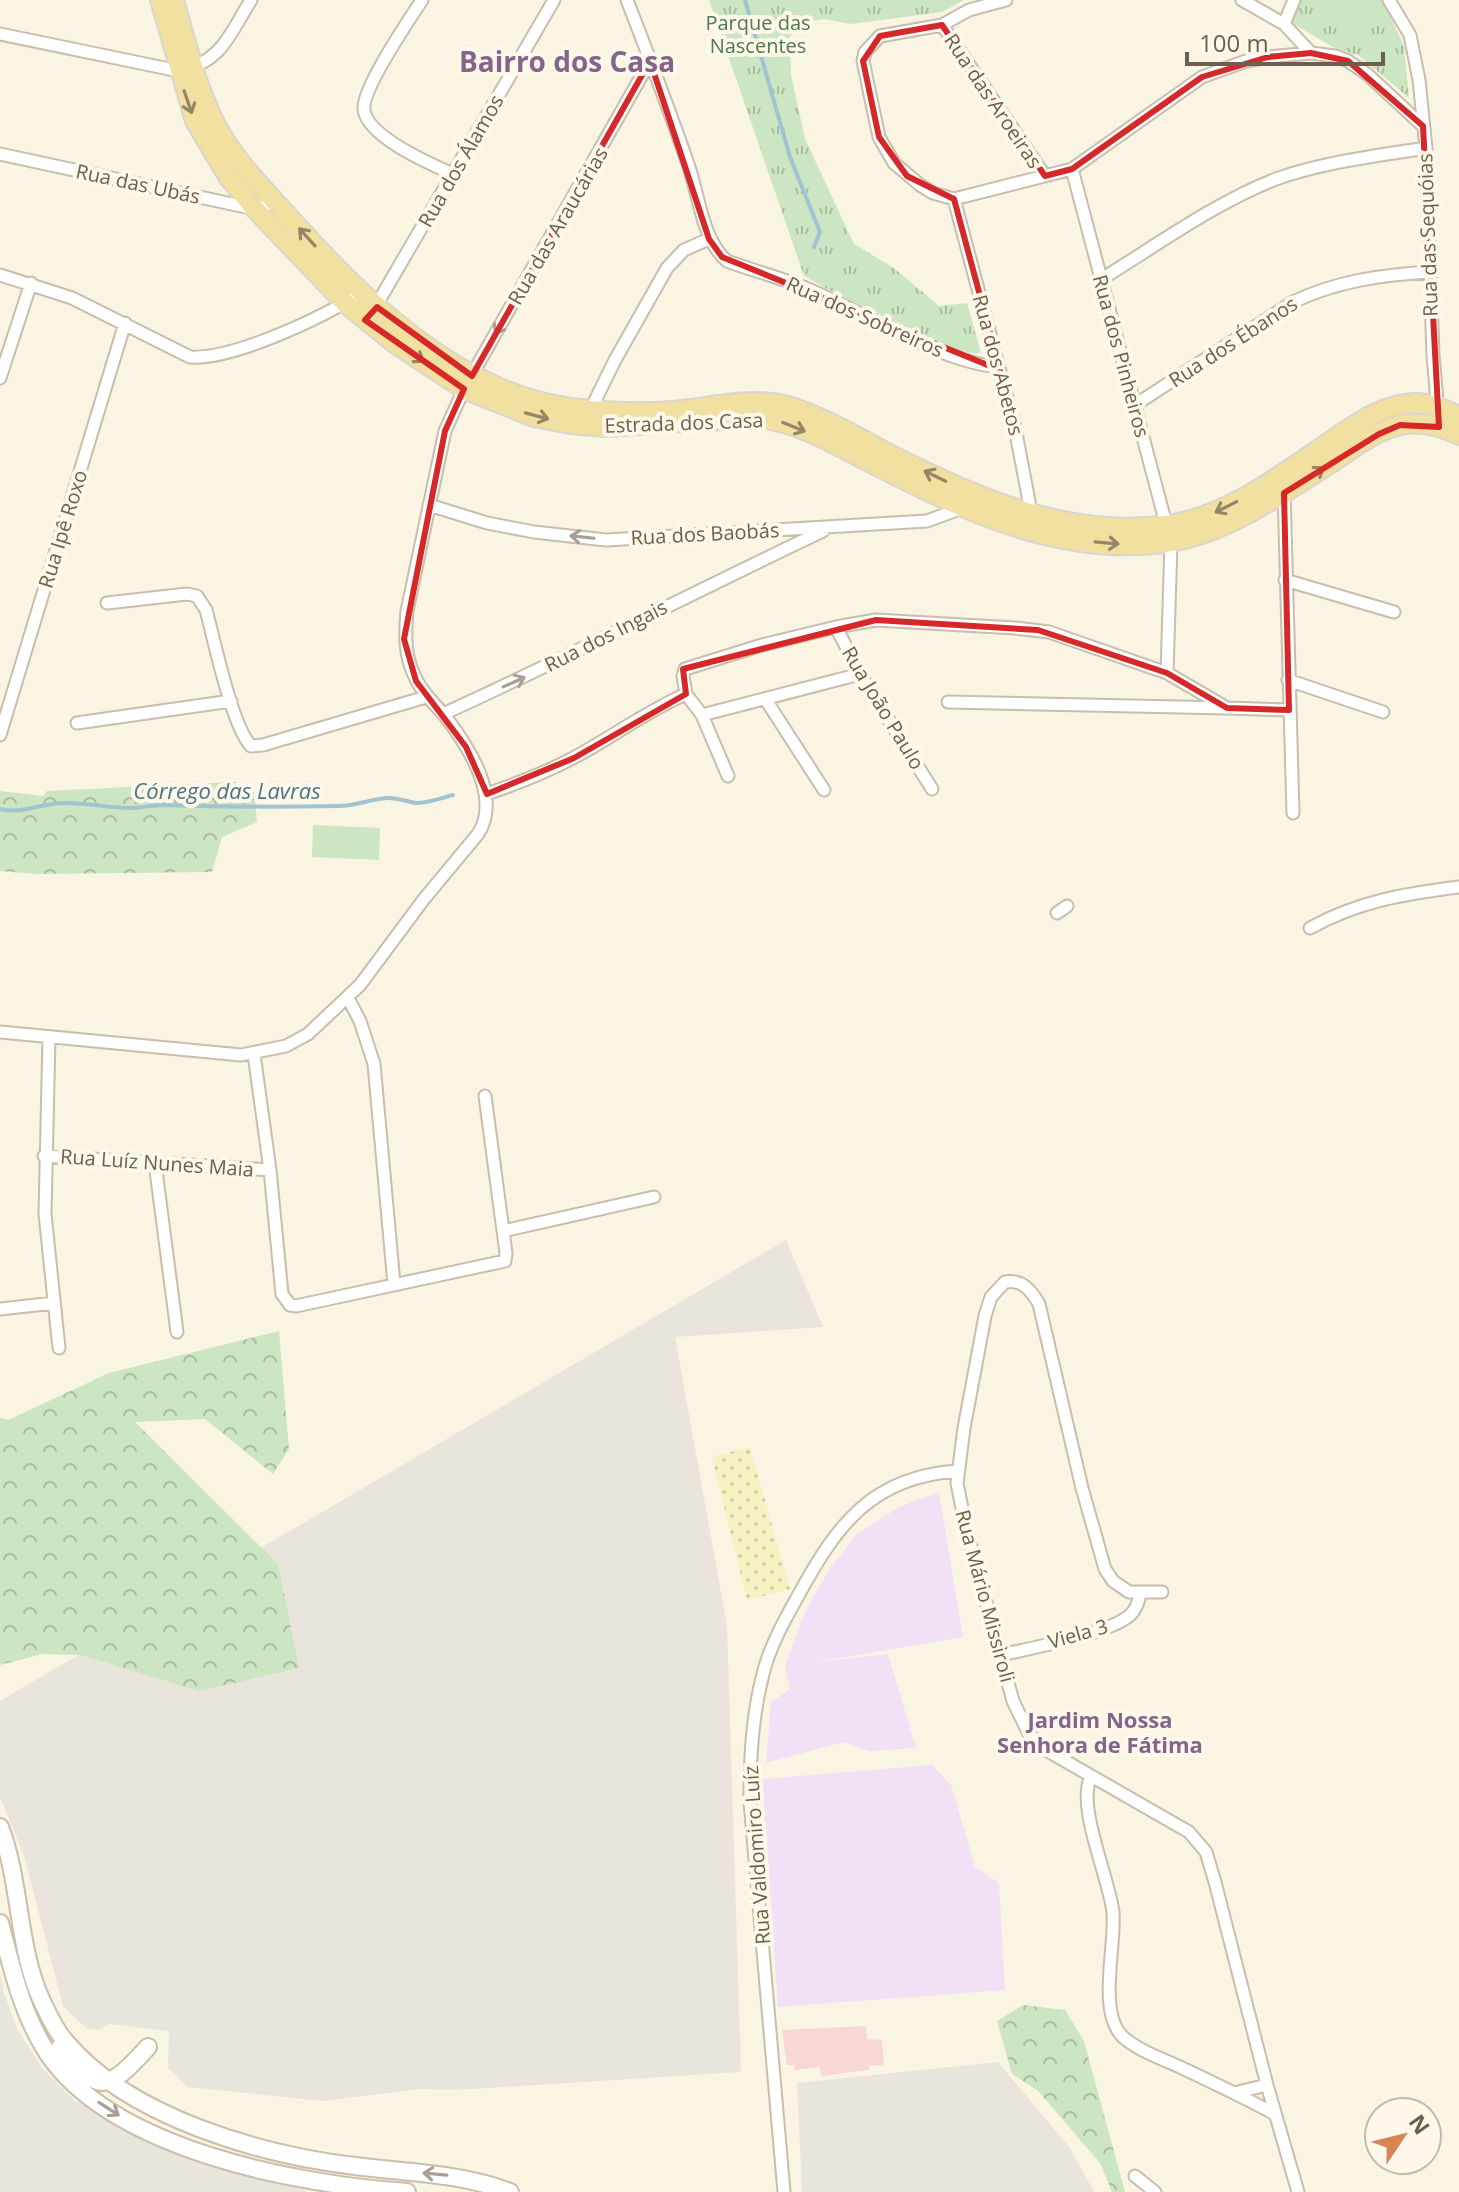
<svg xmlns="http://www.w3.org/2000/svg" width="1459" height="2192" font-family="'Open Sans',sans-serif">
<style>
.industrial{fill:#e9e5dd}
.education{fill:#f1e0f6}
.medical{fill:#f7d8d7}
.forest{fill:url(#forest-crowns)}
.sand{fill:url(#sand-dots)}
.park{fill:url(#park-tufts)}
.garden{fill:#cce5c3}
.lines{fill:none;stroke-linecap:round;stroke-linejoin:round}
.stream{stroke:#a1c3d2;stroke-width:4}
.street-casing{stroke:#c9bdab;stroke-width:15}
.secondary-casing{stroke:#ccbea9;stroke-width:20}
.primary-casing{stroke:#dad5d0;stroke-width:22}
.street{stroke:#fff;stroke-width:11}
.secondary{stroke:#fff;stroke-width:16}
.primary{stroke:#f2e0a1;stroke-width:18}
.oneway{stroke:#968566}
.oneway2{stroke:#a99e94}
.marked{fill:none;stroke:#d62828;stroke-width:6;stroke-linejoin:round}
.labels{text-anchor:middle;stroke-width:8;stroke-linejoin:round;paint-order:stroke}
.park-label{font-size:20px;fill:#507a48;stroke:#fdf8e9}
.street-label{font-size:20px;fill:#6f5e4c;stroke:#fdf8e9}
.water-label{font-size:22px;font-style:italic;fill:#4c7487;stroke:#fdf8e9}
.neighbourhood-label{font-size:22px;font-weight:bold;fill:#84648c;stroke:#fdf8e9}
.district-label{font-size:28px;font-weight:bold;fill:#84648c;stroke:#fdf8e9}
</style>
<defs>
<pattern id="forest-crowns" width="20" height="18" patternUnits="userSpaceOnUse" patternTransform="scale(2)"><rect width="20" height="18" fill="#cce5c3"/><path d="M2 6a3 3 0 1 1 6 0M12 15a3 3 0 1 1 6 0" fill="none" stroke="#aabda1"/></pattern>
<pattern id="sand-dots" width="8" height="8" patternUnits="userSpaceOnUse" patternTransform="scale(2)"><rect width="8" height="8" fill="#f6f2c1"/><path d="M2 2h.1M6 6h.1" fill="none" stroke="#cbc79f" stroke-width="1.8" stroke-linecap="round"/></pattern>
<pattern id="park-tufts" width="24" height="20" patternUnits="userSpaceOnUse" patternTransform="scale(2)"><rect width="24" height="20" fill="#cce5c3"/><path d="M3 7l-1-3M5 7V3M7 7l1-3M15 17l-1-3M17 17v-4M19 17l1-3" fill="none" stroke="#aabda1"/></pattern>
</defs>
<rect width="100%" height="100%" fill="#faf4e3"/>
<path class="industrial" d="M786,1240L823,1327L675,1337L727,1626L741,2072L456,2090L421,2089L322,2101L188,2087L168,2068L169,2031L109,2024L99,2030L86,2028L63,2006L24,1856L0,1797V1701Z
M0,1973L3,1990L17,2029L43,2069L74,2100L183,2156L305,2190L306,2192H0Z
M998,2062L1070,2148L1094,2192H802L797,2083Z"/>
<path class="education" d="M939,1492L963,1637L811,1663L888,1654L916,1748L870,1751L843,1742L766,1763L771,1703L790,1689L785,1666L805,1612L829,1570L856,1535L899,1507Z
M932,1765L951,1785L975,1867L999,1883L1005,1990L778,2007L762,1779Z"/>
<path class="medical" d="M866,2026L867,2039L882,2040L884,2066L871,2065L868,2070L821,2076L820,2067L795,2070L794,2065H787L782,2030Z"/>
<path class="forest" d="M235,782L254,792L257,822L222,837L212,872L36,874L0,871V791L43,796L47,791Z
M279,1331L289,1449L273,1474L205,1419L135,1422L278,1564L299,1668L199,1691L81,1655L42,1654L0,1665V1418L8,1420L109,1373Z
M1023,2005L1065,2010L1084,2041L1125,2192H1112L1100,2163L1038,2091L1012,2074L997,2021Z"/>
<path class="sand" d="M750,1447L790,1589L747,1600L712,1457Z"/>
<path class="park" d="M709,0H964L942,12L851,24L825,19L797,23L790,37L791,75L805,139L854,244L894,268L939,306L967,303L981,353C944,358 840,295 804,276Z
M1299,0H1383L1404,46L1409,98L1358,55L1338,50L1292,23Z"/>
<path class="garden" d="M1318,0H1362L1373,12L1348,35Z
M313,825L380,828L379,860L312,857Z"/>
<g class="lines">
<path class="stream" d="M745,0L790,157L820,232L814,247
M0,809C23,815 43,802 66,803C86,803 106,807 126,808C138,809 150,805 163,805C221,807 280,807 339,806C355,806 371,799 387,798C397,797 407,802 417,803C428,803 442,798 453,795"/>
<g class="street-casing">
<path id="street" d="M422,0C409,20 361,90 364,110C368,137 430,164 453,174
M627,0C648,54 669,109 688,164C699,195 702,240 727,261C756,272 787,279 815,292C869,316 941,362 999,367
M1006,0L969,10L942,25L880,36L865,52L863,61L879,137L894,163L920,185L933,193L954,199L1072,169L1202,77L1246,61L1268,57L1311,53L1335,56L1348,61L1367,74L1423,126
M1242,0L1284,24L1311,53
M1389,0L1410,35L1419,80L1426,148L1433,355L1438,412
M1284,24L1294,0
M942,25L1045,176
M0,34L179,71C222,62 229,35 251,0
M0,154L255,209L275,202
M1072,169L1171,543L1167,673
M954,199L1015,428L1032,517
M0,275L72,298L190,357C233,360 324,317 362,292
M1100,280C1154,247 1218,201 1276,179C1323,162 1376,156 1426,148
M373,311L554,0
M0,378L31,283
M1135,405L1293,302C1337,281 1381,275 1429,272
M588,415L615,360L667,268L684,250L709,239
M1284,491L1293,813
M429,505L487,523L534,532L606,540L927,521L965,507
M1285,580L1394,612
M107,603L187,594L197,596L206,610C214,639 232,727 251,746L263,745L426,697
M836,627L860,674L932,789
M1288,680L1383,712
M766,700L824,790
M948,702L1226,708
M443,714C571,656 696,591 823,531
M702,715L860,674
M77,723L231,701
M0,735L125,323
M728,776L702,715L686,694L683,676L685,669L762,645L836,627L876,620L1015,628L1049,632L1167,673L1227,708L1289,710
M487,794C516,784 545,773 573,758C611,738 645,712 686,694
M1057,913L1067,906
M1310,928C1359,901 1404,894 1459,887
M348,998L360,1021L374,1064L394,1284
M0,1032L241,1055L286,1046L308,1034L360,985L424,899L478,834C502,797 468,746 445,716C434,703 422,693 415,677C404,655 405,634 407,611L445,431L464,389L650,61
M49,1037L45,1214L59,1348
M254,1054L270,1170L282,1294L290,1305L296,1306L505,1261L506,1253L485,1096
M44,1156L270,1170
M155,1163L177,1332
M503,1231L654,1197
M0,1309L54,1303
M1162,1592H1129L1113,1581L1105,1569L1082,1488L1039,1304C1031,1290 1022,1279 1005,1282L991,1297L985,1316L964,1428L957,1483L966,1528L1013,1701L1029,1734L1046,1750L1189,1832L1206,1852L1215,1882L1267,2085L1298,2192
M1001,1655C1031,1648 1107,1634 1129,1616C1136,1610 1138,1603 1140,1594
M1091,1777C1076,1805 1109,1878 1113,1912C1116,1946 1097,2012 1123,2037C1139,2051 1163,2059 1182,2068C1214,2083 1245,2098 1275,2114
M1234,2093L1267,2085
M1135,2176L1155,2192
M784,2192L750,1802C750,1758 752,1716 763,1674C770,1646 784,1621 798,1596C836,1526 871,1477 957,1471"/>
</g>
<g class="secondary-casing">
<path id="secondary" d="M0,1827C21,1882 17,1945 41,1999C47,2012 55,2030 65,2041C128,2117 261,2155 355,2166C408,2173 460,2173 510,2192
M0,1923C12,1969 22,2014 48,2054C113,2150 299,2185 407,2192
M60,2047C98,2096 108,2091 148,2047"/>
</g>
<g class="primary-casing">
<path id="primary" d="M160,0L195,121L229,178L255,209L345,303L393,342L464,389L534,417L571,424L604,427L755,418C798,421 835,445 873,464C961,509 1053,554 1156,544C1221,538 1277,497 1331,463C1352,449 1375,431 1400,425C1420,421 1441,426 1459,435
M174,0C186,42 196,86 216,125C234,160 262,187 288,216C362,298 456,393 571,408C605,412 638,414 672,411C709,408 752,396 788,406C824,417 859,438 893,456C977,498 1070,539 1167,525C1226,517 1276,478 1325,445C1352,427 1380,404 1415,403C1431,403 1445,410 1459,416"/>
</g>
<use href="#street" class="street"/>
<use href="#secondary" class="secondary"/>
<use href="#primary" class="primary"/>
</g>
<defs><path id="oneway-shaft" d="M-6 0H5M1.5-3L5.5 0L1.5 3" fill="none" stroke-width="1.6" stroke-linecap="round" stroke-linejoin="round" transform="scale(2)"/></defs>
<g class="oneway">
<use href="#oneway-shaft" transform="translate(188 102) rotate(71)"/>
<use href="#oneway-shaft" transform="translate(307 237) rotate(-132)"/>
<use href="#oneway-shaft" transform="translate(414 355) rotate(34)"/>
<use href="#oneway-shaft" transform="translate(537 416) rotate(15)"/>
<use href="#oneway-shaft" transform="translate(794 427) rotate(22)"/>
<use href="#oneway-shaft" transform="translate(1314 474) rotate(-33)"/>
<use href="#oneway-shaft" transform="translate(935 476) rotate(-154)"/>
<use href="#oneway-shaft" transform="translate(1226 507) rotate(153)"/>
<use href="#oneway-shaft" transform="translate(1107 543) rotate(5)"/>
</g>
<g class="oneway2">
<use href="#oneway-shaft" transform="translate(501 324) rotate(120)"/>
<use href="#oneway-shaft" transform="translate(582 537) rotate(-174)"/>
<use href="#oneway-shaft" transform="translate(514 682) rotate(-24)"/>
<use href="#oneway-shaft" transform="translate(109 2109) rotate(33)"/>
<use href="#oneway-shaft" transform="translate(435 2174) rotate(-175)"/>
</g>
<path class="marked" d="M942,25L1045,176L1072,169L1202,77L1268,57L1311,53L1348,61L1423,126L1439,427L1400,425L1379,434L1284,493L1289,710L1227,708L1167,673L1038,630L876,620L683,669L686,694L574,758L487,794L466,747L416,681L404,639L445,431L464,389L365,320L377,307L472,376L650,61L709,239L722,257L1000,370L954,199L907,176L879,137L863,61L880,36Z"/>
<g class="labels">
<g class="park-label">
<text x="758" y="30">Parque das<tspan x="758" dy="23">Nascentes</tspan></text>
</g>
<g class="street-label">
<text transform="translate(993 101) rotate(56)" y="7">Rua das Aroeiras</text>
<text transform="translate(461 161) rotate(-60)" y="7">Rua dos Álamos</text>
<text transform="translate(138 184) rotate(12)" y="7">Rua das Ubás</text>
<text transform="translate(558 226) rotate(-60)" y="7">Rua das Araucárias</text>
<text transform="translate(1428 235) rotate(-92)" y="7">Rua das Sequóias</text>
<text transform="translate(865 317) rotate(24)" y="7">Rua dos Sobreiros</text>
<text transform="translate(1233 342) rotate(-33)" y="7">Rua dos Ébanos</text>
<text transform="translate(1121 356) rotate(75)" y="7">Rua dos Pinheiros</text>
<text transform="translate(998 365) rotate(75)" y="7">Rua dos Abetos</text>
<text transform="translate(684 423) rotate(-2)" y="7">Estrada dos Casa</text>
<text transform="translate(63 529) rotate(-73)" y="7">Rua Ipê Roxo</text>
<text transform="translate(705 534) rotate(-3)" y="7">Rua dos Baobás</text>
<text transform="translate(606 636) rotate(-27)" y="7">Rua dos Ingais</text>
<text transform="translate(883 708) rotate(59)" y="7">Rua João Paulo</text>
<text transform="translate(157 1163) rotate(4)" y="7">Rua Luíz Nunes Maia</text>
<text transform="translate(985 1596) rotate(75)" y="7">Rua Mário Missiroli</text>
<text transform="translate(1078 1634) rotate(-16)" y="7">Viela 3</text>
<text transform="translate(757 1855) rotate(-94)" y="7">Rua Valdomiro Luíz</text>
</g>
<g class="water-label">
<text x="227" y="799">Córrego das Lavras</text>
</g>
<g class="neighbourhood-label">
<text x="1100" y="1728">Jardim Nossa<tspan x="1100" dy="25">Senhora de Fátima</tspan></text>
</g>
<g class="district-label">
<text x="567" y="72">Bairro dos Casa</text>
</g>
</g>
<g transform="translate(1403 2136) rotate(55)"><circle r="38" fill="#fdf8e9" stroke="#c4baaa" stroke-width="2"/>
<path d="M0-6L14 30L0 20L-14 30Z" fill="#d88553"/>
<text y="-12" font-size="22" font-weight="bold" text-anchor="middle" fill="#6f5e4c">N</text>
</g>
<path d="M1187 52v12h196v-12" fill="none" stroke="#6f5e4c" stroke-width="4"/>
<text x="1199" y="52" font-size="24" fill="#6f5e4c" stroke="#fdf8e9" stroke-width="6" paint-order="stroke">100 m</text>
</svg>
